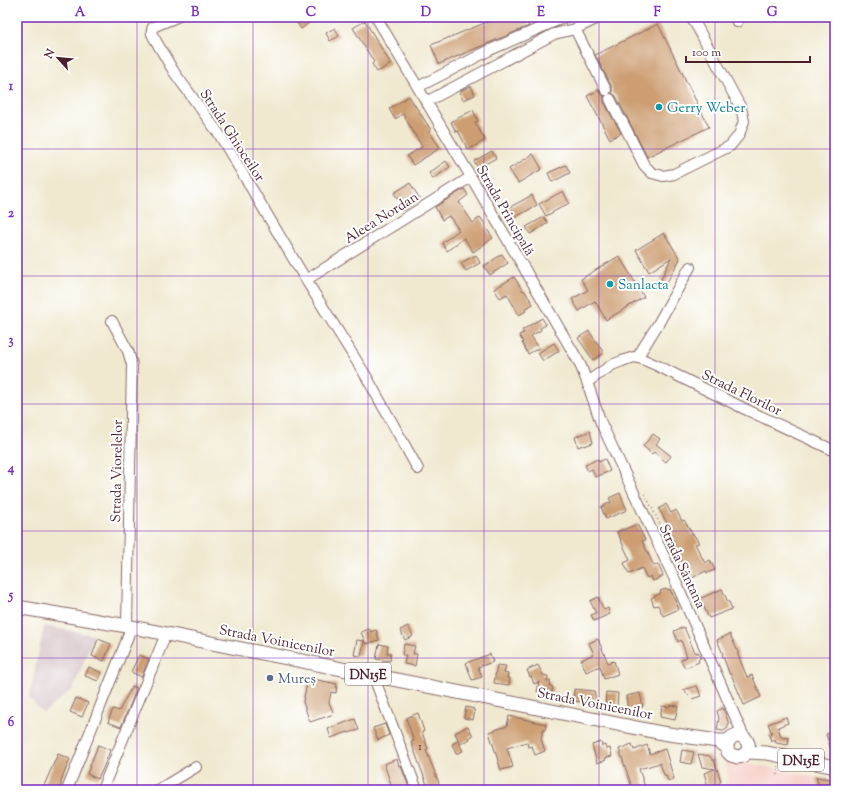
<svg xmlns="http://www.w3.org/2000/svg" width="852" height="807" font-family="'Sorts Mill Goudy',serif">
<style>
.built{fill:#f7d0ca}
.industrial{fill:#d2bec2}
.building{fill:#cc9e72}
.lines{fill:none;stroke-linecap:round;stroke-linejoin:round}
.minor-casing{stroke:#846665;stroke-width:12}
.major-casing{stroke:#846665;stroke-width:15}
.path{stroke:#846665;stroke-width:1.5;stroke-dasharray:1 3;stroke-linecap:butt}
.minor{stroke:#fff;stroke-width:10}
.major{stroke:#fff;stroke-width:13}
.grid{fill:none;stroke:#7b2cbf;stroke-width:1;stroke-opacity:0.55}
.culture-dot{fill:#0f9aa8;stroke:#fff;stroke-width:1.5}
.service-dot{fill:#5c6f8a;stroke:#fff;stroke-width:1.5}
.labels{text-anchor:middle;stroke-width:4;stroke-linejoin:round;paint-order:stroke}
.number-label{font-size:12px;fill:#6a3f3d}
.shield{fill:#fff;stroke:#80626b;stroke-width:1}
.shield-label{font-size:13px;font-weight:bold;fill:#4a1f2b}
.culture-label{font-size:14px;fill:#0d838f;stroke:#fff;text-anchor:start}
.street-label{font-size:14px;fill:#4a1f2b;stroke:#fff}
.service-label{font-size:14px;fill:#4e5e75;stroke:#fff;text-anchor:start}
.neatline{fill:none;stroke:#7b2cbf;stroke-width:1.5}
.grid-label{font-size:13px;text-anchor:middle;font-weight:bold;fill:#7b2cbf}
</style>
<rect width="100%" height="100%" fill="#fff"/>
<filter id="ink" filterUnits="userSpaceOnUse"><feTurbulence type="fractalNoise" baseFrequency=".025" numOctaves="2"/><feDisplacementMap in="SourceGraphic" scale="8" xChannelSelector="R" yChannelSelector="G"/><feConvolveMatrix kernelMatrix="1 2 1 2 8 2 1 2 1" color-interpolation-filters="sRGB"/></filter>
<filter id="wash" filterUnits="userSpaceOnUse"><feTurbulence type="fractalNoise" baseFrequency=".012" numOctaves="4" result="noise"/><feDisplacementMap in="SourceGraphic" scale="16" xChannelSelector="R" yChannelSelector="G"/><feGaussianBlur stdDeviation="0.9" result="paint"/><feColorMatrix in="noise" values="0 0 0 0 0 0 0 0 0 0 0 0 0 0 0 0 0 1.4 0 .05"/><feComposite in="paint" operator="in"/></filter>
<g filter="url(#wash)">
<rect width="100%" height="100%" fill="#f0e9d0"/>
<path class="built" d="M723,758L816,777L820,790H723L729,776Z"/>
<path class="industrial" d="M44,626L94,635L73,689L43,713L29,698Z"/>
<g id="blocks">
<path class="building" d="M293,17H306L310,22L301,29Z
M499,17H526L529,26L439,64L431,45Z
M365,21L391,64L377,72L372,64L374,62L353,28Z
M658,24L709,127L647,157L616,96L612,93V87L595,55Z
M335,28L339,36L330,41L326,33Z
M471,86L475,95L463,100L459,92Z
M599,90L600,93L604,96V102L621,133L610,139L587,96Z
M409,96L431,130L429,131L440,148L413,165L407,156L422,147L403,114L395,119L389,109Z
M473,110L478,121L475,122L485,140L468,150L458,131L456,132L451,122Z
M492,151L496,158L478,168L474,161Z
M533,154L542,169L518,183L509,169Z
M446,161L450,167L433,179L429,173Z
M566,165L570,173L552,182L548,173Z
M410,183L420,199L404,210L394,193Z
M464,189L468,195L459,202L473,223L480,217L485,224L484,225L493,238L473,252L464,238L447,251L442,243L459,230L449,216L442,220L435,207Z
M563,191L569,203L546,216L539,204Z
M532,195L537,205L509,221L503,211Z
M544,217L548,223L530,234L526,227Z
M664,233L680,259L663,289L658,286L671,258L649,272L636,250Z
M502,254L508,263L490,275L484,266Z
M476,255L480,263L466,271L461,263Z
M619,256L644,297L606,320L595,301L579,311L572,299L588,290L581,279Z
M514,277L523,291L524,290L533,304L525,309L526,311L519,315L507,294L500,298L494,289Z
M542,318L546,325L540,328L541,330L531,336L539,348L528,354L522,343L523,342L519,335L524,333L522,330Z
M589,331L604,353L593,360L578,338Z
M554,343L559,351L543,361L538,353Z
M590,431L593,443L584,446L583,445L578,447L575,437Z
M653,434L660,439L656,444L671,456L666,462L654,452L652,454L643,446Z
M598,459L599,462L605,459L610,471L595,477L592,469L588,471L585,465Z
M620,493L627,510L606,519L601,507L611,502L609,498Z
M666,504L671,513L676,510L682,521L684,520L693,535H694L699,543L695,544L705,563L710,560L715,570L707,573L706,571L690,579L674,545L675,544L667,530L670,528L659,509Z
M637,524L645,540L642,541L654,566L658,564L663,576L653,581L651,576L647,578L642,568L629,574L624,563L630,560L617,532L623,529V530Z
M666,589L667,590L670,589L679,609L663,616L658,605L654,606L651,598L661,593L660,591Z
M722,589L728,602H729L732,609L709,618L703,605H702L699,599Z
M598,597L604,610L608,608L610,614L594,621L591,615L596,613L590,601Z
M408,626L413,636L405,640L400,630Z
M684,627L695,653L698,652L701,658L698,659L699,662L685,668L681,660L687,657L681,640L678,642L674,631Z
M369,629L371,632L376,630L379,640L366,644L361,632Z
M730,634L738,652V655L747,677L752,675L761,697L744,705L731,674L730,675L722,654H723L717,640Z
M98,639L111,644L104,661L92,656Z
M598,639L608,663L614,661L618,674L604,679L600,666L586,672L581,660L594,654L589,643Z
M357,640L364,641L361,656L354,655Z
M379,644L388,646L387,653H391L390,661L376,659Z
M404,644L415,646L413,654H417L415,666L404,664L406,655H402Z
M490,654L493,662L478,667L482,677L472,680L466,663Z
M139,655L149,659L142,677L131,672Z
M497,665L506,666L504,673L508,674L507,678H510L509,685L494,683Z
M538,665L543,675L548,676L547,681L551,682L550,686L553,687L551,695L537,692L539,682L534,684L531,676L530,677L527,670Z
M89,667L102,673L98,681L85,676Z
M308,678L337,684L336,693L331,692L329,703L334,714L310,722L303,702Z
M132,686L137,688L121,727L108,722L113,709L119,711Z
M697,686L701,696L692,699L683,690Z
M574,689L594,691L597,704L573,701Z
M606,692L618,693L617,708L605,706Z
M640,693L643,707L628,710L626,696Z
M76,698L88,703L82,717L70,712Z
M670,705L678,706L675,720L660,717L662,706L669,707Z
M466,707L474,709L473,710L475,711L473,720L464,718Z
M723,708L729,724L727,729L723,731L717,730L719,718L717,711Z
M418,713L424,731L422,732L428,749L426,750L439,783H438L441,790H429L411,742L414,741L406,718Z
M509,716L546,724L545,730H543L541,739L545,751L535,755L532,746L528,747L527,742L507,748L513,767L501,770L489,732L507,726Z
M786,717L788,723L778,727L781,737L789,738L788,745L776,743L775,739L771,741L769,734L772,733L768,724Z
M355,719L359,730L348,733V732L331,738L328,729Z
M385,724L389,735L378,740L373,728Z
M468,726L473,736L469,737L470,739L460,744L455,733Z
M835,731V759H834L826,734Z
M458,741L463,751L456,754L452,744Z
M601,742L602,746L605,745L606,749L610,748L612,756L605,758L606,760L597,763L592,745Z
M632,744L634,750L647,745L650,754L665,749L674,779L668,781L666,775H664L660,763L639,769L646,790H633L619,749Z
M98,745L110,750L108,756L101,773H100L98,779L87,774Z
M682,750L694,752L691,764L680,762Z
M58,754L70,759L61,781V785L59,790H42Z
M698,754L710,756L712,760H714L721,781L715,790H709L704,773L715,769L702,767Z
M397,759L399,766H401L410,790H393L384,764Z
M816,777L830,779L833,787L831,788V790H820Z"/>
</g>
</g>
<g filter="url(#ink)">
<use href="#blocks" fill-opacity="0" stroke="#846665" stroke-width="1"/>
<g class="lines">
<g class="minor-casing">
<path id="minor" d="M177,17L153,27C151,31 151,33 153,36L174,72L219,134L306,280L366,376L418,469
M376,17L471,177L580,364L587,382L601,423L676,582L744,737
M735,17L737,22
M575,29L606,90
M418,87L490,50L565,17
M610,99L620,119
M426,102L554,34L575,29L600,17
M622,121L644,165L652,173L663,176L674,174L730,146L739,135L744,121L741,108L695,23L690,17
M306,280L471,177
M112,321L128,351L132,365L127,626
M638,358L640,353L658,324L690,267
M587,382L612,365L622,361L634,357L642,359L658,366L745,409L835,451
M373,675L417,790
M67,790L126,642L131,627
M102,790L166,634
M158,790L196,767"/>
</g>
<g class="major-casing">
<path id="major" d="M17,607L127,626L662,733L718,741H728
M718,741L727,748L728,752L731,755L738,757C757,754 747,729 732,737C728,740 727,744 727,748
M747,752L767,753L835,767"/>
</g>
<path class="path" d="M645,494L677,558L686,579
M778,766V777
M781,785L783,790"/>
<use href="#minor" class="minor"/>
<use href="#major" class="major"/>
</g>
</g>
<path class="grid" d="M137,17V790M253,17V790M368,17V790M484,17V790M599,17V790M715,17V790M17,149H835M17,276H835M17,404H835M17,531H835M17,658H835"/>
<g class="culture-dot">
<circle cx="659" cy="107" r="4"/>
<circle cx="610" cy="284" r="4"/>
</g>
<circle class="service-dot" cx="270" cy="678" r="4"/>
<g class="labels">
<g class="number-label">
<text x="420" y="750">1</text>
</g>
<g class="shield">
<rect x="345" y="663" width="46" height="22" rx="3"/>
<rect x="778" y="749" width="46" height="22" rx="3"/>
</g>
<g class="shield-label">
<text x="368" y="679">DN15E</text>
<text x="801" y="765">DN15E</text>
</g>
<g class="culture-label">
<text x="667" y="112">Gerry Weber</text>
<text x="618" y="289">Sanlacta</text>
</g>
<g class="street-label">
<text transform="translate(233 135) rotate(57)" y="5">Strada Ghioceilor</text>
<text transform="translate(506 210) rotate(60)" y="5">Strada Principală</text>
<text transform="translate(381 217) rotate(-32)" y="5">Aleea Nordan</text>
<text transform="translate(742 392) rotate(26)" y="5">Strada Florilor</text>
<text transform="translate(116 471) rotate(-89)" y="5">Strada Viorelelor</text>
<text transform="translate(683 566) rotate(65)" y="5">Strada Sântana</text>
<text transform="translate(277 640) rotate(11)" y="5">Strada Voinicenilor</text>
<text transform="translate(595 703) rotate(11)" y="5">Strada Voinicenilor</text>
</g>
<g class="service-label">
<text x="278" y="683">Mureș</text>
</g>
</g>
<rect width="852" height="807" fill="none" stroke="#fff" stroke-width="44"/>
<g transform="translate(58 58) rotate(297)" stroke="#ffffff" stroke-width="3" paint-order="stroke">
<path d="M0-3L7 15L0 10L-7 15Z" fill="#4a1f2b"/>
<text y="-6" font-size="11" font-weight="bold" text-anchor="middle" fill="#4a1f2b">N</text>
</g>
<path d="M686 56v6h124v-6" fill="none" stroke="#4a1f2b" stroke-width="2"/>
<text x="692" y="56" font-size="12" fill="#4a1f2b" stroke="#ffffff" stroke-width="3" paint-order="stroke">100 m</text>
<rect x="22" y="22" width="808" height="763" class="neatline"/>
<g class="grid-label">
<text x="80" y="16">A</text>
<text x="195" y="16">B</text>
<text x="311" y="16">C</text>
<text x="426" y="16">D</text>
<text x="541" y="16">E</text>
<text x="657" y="16">F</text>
<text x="772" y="16">G</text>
<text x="11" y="90">1</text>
<text x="11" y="217">2</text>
<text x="11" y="344">3</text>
<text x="11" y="472">4</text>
<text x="11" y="599">5</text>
<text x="11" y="726">6</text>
</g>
</svg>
